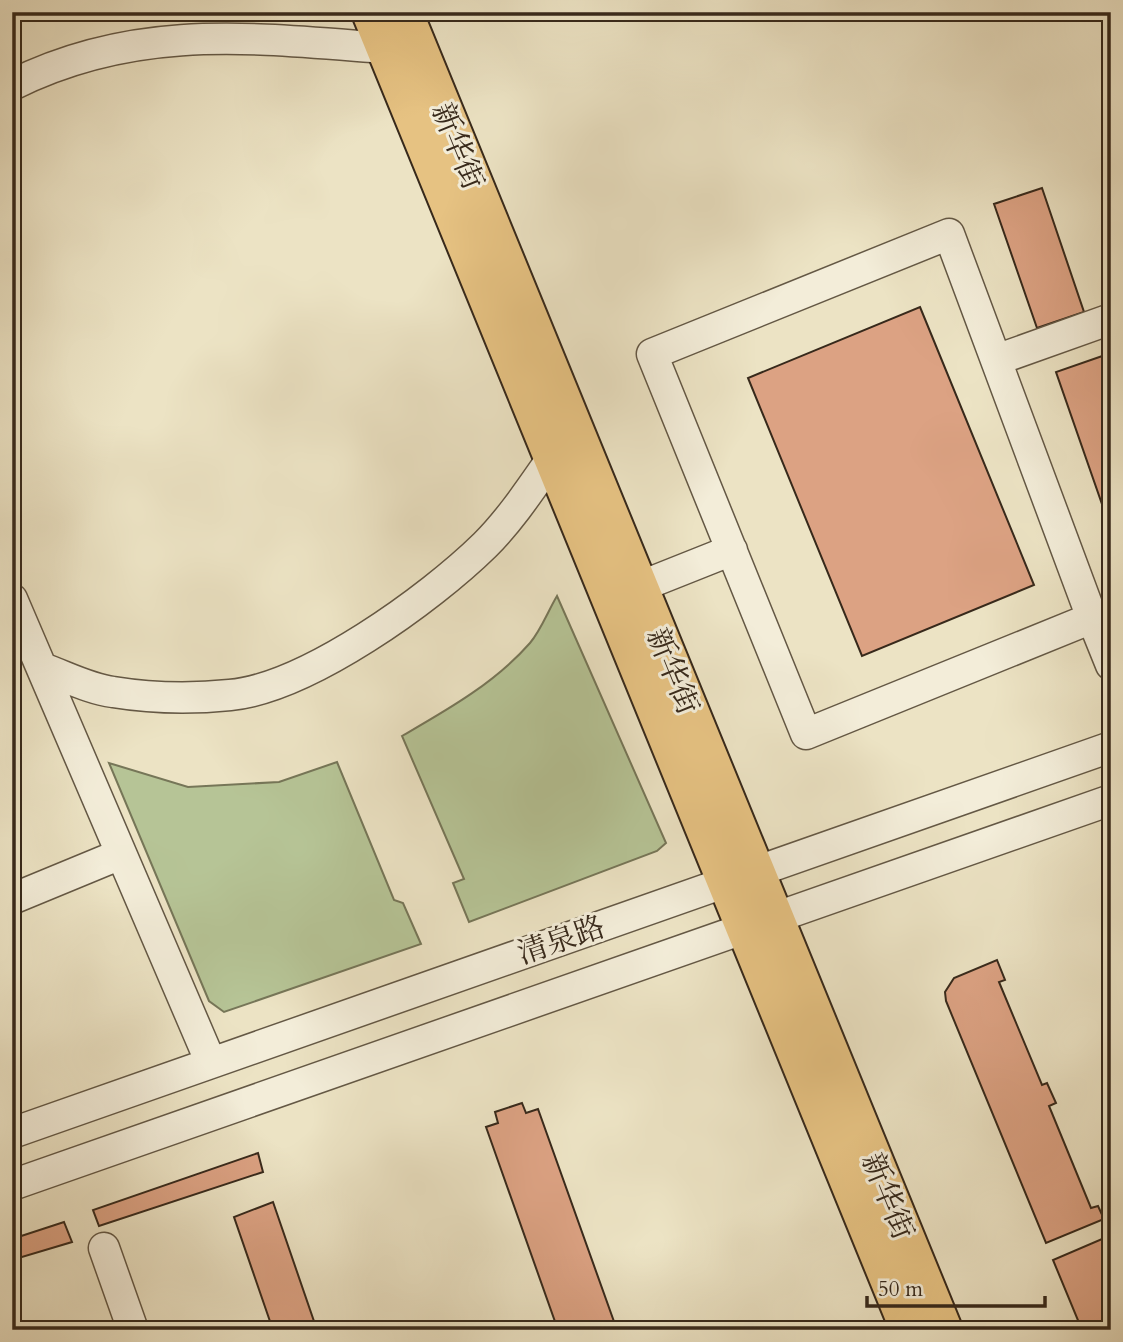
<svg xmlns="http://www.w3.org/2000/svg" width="1123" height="1342" font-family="Cardo,'Noto Serif SC',serif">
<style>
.green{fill:#b6c496;stroke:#767658;stroke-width:2}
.building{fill:#dca283;stroke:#37291b;stroke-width:2}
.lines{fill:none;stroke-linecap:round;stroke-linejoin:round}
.minor-casing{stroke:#645845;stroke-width:33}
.major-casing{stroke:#37291b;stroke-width:42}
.minor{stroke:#f3edd9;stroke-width:30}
.major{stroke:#e6c282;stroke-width:38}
.labels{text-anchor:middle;stroke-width:6;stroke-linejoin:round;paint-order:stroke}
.street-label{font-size:30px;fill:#37291b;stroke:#f3edd9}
</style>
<rect width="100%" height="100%" fill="#ece3c4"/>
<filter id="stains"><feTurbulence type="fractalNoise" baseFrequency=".00286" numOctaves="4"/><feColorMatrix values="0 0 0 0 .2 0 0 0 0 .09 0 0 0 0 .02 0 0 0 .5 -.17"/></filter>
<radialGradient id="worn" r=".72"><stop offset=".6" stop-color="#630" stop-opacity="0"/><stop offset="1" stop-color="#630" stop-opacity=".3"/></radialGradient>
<path class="green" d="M557,596L666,843L657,851L469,922L453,883L464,879L402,736C447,710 495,683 530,643C541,630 548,611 557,596Z
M337,762L394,900L403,903L421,944L224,1012L209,1001L109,763L188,787L279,782Z"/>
<path class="building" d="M1042,188L1084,312L1037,328L994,204Z
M920,307L1034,585L862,656L748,378Z
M1111,353V530L1056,372Z
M1111,919V963L1103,944L1105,934L1111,932L1106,921Z
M997,960L1005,980L999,982L1042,1085L1047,1083L1056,1103L1049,1106L1091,1208L1098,1206L1104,1219L1046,1243L946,1001L945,992L954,978Z
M522,1103L526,1113L538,1109L617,1330H558L486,1127L498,1123L495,1112Z
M258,1153L263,1172L99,1226L93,1210Z
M273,1202L317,1330H273L234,1217Z
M64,1222L72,1242L12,1260V1239Z
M1109,1236L1111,1330H1082L1053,1260Z"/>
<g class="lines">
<g class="minor-casing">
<path id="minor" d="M12,85C136,23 252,38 385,48
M949,234L1092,618L806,734L652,354Z
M996,360L1111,319
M639,587L732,550
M12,599L211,1063
M1092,618L1111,665
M42,668C65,676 89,689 113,692C150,698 192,699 230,695C307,688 430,599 485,545C511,519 532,487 553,457
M12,899L121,854
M12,1133L1111,747
M12,1185L1111,800
M104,1248L133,1330"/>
</g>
<g class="major-casing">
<path id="major" d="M371,12L910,1330
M403,12L943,1330"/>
</g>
<use href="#minor" class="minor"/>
<use href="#major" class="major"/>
</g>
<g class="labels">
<g class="street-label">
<text transform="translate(458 146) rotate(68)" y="10">新华街</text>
<text transform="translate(673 671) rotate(68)" y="10">新华街</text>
<text transform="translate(561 940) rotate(-19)" y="10">清泉路</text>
<text transform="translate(888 1196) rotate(68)" y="10">新华街</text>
</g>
</g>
<rect width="1123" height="1342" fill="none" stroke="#ece3c4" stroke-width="42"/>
<rect x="14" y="14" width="1095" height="1314" fill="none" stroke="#37291b" stroke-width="3.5"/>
<rect x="21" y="21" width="1081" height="1300" fill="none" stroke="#37291b" stroke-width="2"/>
<path d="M867 1296v10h178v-10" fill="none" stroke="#37291b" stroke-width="3.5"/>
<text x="878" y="1296" font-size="21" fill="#37291b" stroke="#f3edd9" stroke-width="5" paint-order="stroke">50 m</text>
<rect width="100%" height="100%" filter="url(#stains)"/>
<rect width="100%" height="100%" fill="url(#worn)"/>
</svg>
